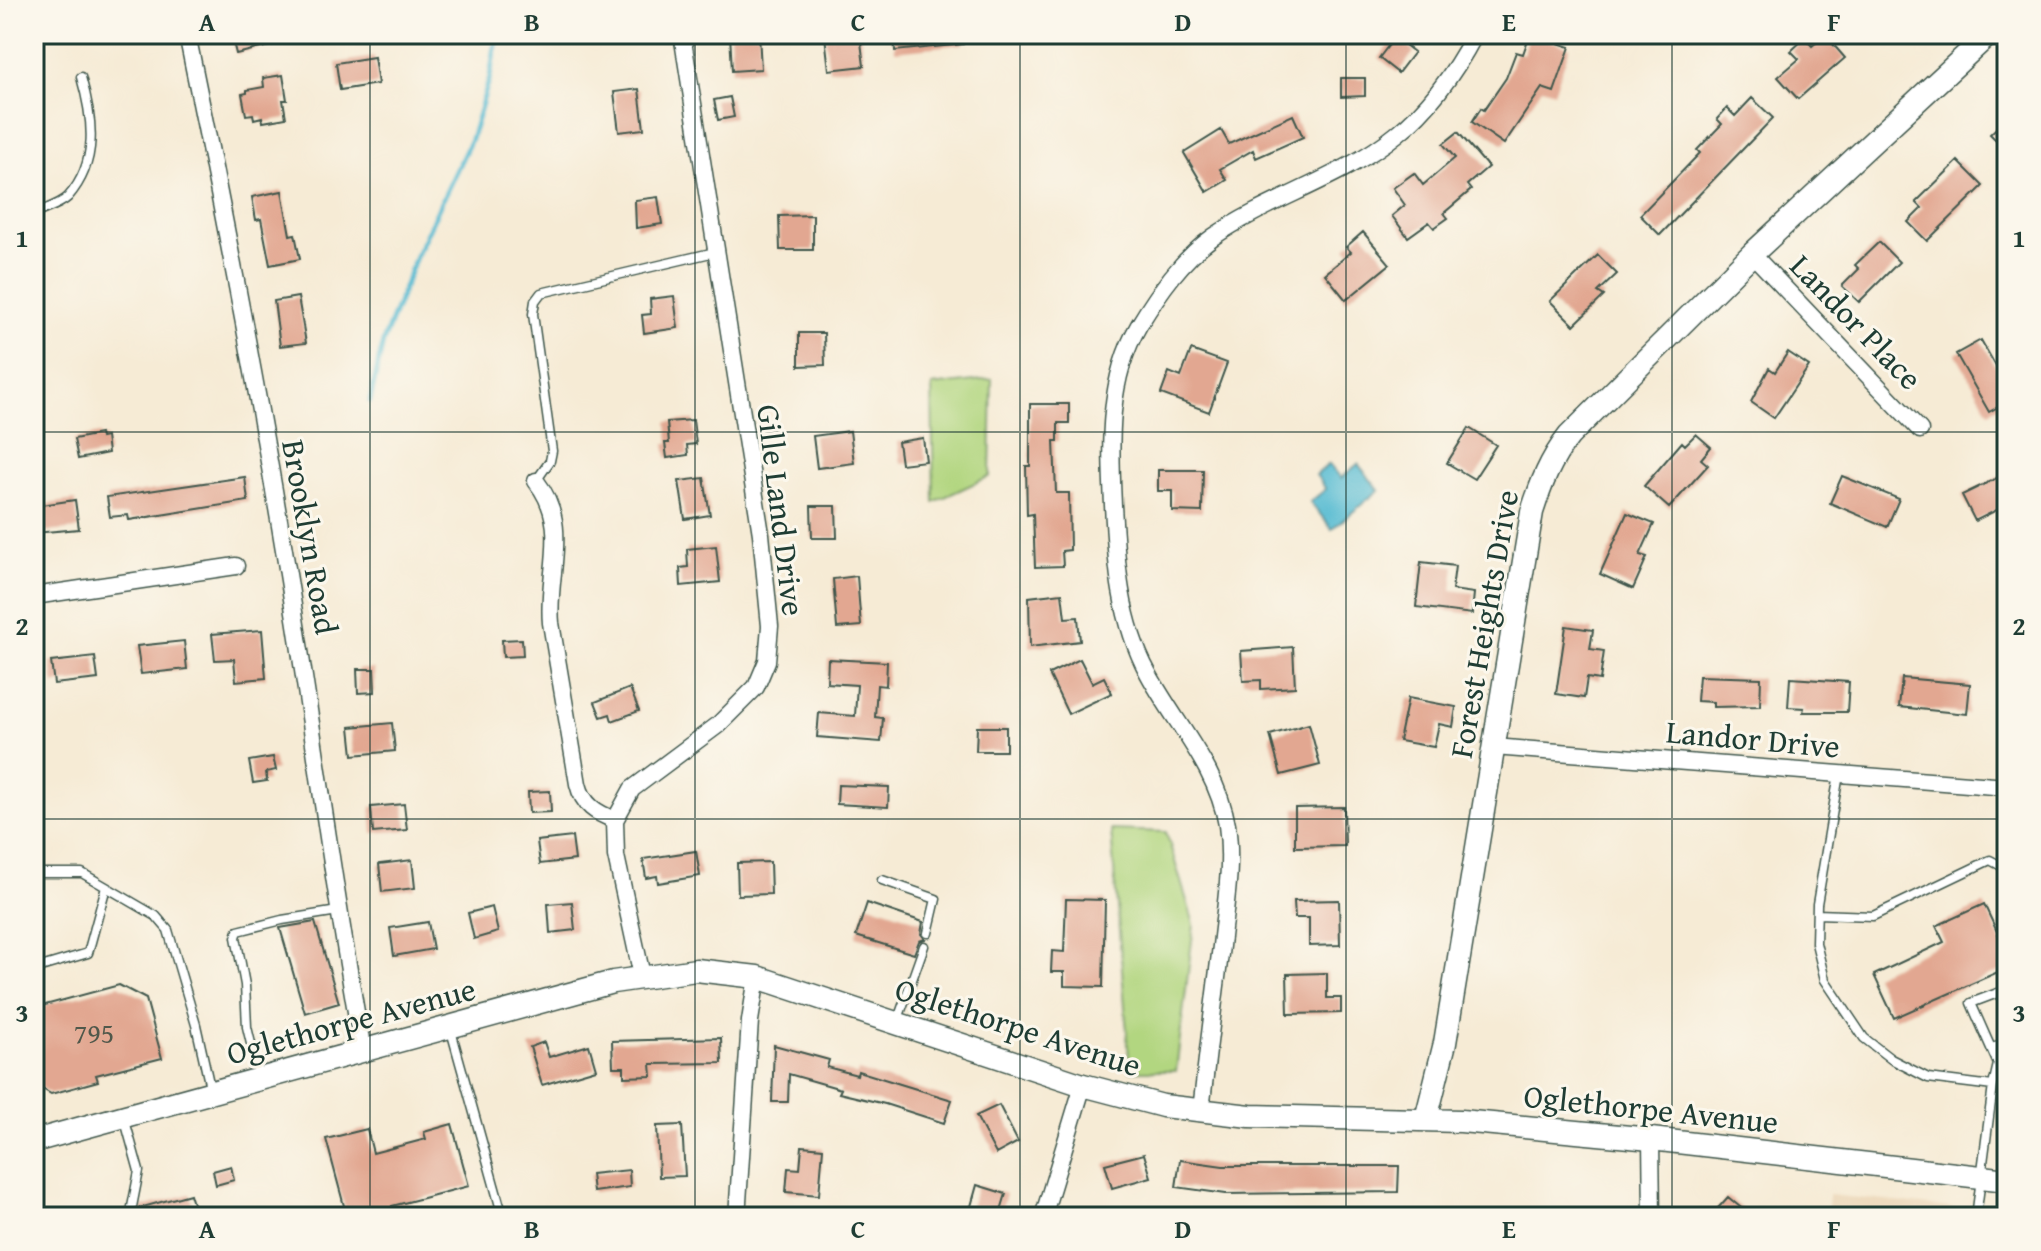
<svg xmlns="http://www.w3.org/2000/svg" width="2041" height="1251" font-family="'Gentium Book Plus',serif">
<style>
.built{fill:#ecd8ba}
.green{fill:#b2d680;stroke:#688a5a;stroke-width:2}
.water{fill:#53bad1;stroke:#397c82;stroke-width:2}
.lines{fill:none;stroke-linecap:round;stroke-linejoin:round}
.stream{stroke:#53bad1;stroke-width:5}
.building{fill:#e2a791}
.lane-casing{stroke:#3f574c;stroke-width:11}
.street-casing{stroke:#3f574c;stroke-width:19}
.secondary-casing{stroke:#3f574c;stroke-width:25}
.lane{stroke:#fff;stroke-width:8}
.street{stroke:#fff;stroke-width:16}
.secondary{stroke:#fff;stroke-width:22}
.grid{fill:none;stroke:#1f3d34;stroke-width:2;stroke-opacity:0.55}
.labels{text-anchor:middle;stroke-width:6;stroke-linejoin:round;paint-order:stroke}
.number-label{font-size:28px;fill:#50584b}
.street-label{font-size:32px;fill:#1f3d34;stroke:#fbf7ec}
.neatline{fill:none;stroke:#1f3d34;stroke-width:3}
.grid-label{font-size:26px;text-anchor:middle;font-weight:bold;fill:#1f3d34}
</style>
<rect width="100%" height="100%" fill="#fbf7ec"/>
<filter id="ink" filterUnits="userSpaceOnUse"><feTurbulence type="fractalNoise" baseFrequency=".0125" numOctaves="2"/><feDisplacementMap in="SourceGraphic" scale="16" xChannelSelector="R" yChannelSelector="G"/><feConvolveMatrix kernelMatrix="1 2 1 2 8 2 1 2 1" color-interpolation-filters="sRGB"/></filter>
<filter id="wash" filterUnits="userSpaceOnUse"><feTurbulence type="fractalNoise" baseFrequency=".006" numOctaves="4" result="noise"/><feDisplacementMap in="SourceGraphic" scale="32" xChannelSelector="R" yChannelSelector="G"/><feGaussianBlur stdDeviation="1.8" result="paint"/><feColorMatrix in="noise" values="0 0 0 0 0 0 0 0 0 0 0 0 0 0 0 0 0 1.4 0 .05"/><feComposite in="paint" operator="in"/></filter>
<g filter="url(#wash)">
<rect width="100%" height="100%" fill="#f6ebd5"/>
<path class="built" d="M1829,1195L2007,1214V1217H1827Z"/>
<path class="green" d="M992,379L990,476L934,502L932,386Z
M1111,830L1166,832L1194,924L1176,1071H1130Z"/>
<path class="water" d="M1329,464L1341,478L1358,464L1379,490L1332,529L1310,502L1326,489L1316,475Z"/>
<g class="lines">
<path class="stream" d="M370,401L383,342L417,254L471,139L490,77L497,34"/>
</g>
<g id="blocks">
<path class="building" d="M231,34H293L294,40L236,54Z
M730,34H759L761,69L732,71Z
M860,34L864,66L829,70L825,36Z
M894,34H962L963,44L895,51Z
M1530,34L1570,47L1554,92L1542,88L1504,144L1472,122L1481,108L1484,110L1506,78L1516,52L1523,54Z
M1825,35L1845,58L1798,99L1778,77L1799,59L1791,51L1805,38L1812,46Z
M1395,37L1414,52L1398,73L1379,58Z
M374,57L378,84L340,90L336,63Z
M283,75L287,100H283L286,118L263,122L262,117L254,119L253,114L246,115L242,94L247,93V90L264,87L263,78Z
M1341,78H1365V96L1341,97Z
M639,89L644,129L619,132L614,92Z
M730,97L734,117L718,120L714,100Z
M1752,98L1773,118L1660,235L1640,215L1700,153L1697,150L1722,124L1717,119L1727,108L1735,116Z
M1293,115L1303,137L1256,158L1253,150L1220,169L1227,180L1207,192L1184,153L1221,130L1229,144Z
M2007,118V151L1990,134Z
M1458,132L1488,167L1467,185L1471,190L1444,213L1448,218L1434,228L1429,222L1408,237L1392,216L1405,205L1393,188L1414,173L1423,185L1455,158L1443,144Z
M1958,161L1983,186L1927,241L1908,222L1922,208L1916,202Z
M282,191L290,235L295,234L300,259L270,265L261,219L256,220L252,197Z
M658,197L662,224L636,228L635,200Z
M813,215V250H780L779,216Z
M1363,232L1390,264L1346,300L1325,274L1351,252L1346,247Z
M1879,242L1899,262L1859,302L1842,286L1859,269L1855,265Z
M1598,255L1617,274L1598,292L1604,296L1574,325L1550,301Z
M674,296L678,328L644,333L642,315L651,314L650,299Z
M298,297L306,343L280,346L274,301Z
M799,333H824L825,365L799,366Z
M1981,340L2007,386V402L1989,412L1956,354Z
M1191,350L1227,363L1209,412L1161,394L1169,372L1181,377Z
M1788,352L1809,366L1774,418L1751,402L1769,368L1775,372Z
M1030,404H1069V423H1058V441H1054L1056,493H1069L1070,550L1062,551L1063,566L1035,567L1033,514L1027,515L1026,466H1030Z
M693,420L696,444L687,445L688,455L667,458L665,443H669L667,422Z
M1469,428L1496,445L1474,479L1447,463Z
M850,431L854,463L817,468L813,436Z
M100,434L101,438L106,437L108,453L78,459L74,439Z
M1696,434L1711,447L1701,459L1708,465L1669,508L1644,486L1682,442L1685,445Z
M923,438L926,461L901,464L898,442Z
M1158,470H1203L1202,512L1172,511V491H1158Z
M2007,473V505L1975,521L1962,495Z
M1842,476L1899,499L1887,527L1830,503Z
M245,477L248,501L129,520L128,515L110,517L107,497Z
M704,478L710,515L685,519L679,481Z
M75,500L79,529L34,533V506Z
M811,506H836L837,538H812Z
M1627,513L1654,524L1640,555L1647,557L1633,589L1600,574Z
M716,546L720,582L681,586L680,568L688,567L687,549Z
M1421,562L1455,566L1452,590L1474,593L1472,614L1416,607Z
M857,576L861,626L837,628L833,579Z
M1062,593L1065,618L1078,617L1080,641L1030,647L1029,597Z
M1566,626L1593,630L1590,649L1604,651L1600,680L1587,678L1584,698L1556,694Z
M262,630L266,678L236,681L234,659L215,660L212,634Z
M522,639L523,656L503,657L502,640Z
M184,641L187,669L141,674L137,646Z
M1293,647L1295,687L1261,689V680L1243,681L1241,651Z
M95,657L98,679L54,684L51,662Z
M828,659L887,662L886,686L877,685L875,717L883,718L881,742L817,737L819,713L855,716L857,685L827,683Z
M1080,659L1092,683L1104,677L1112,693L1068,714L1049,674Z
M357,669H374L375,692L358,693Z
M1699,676L1761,678L1760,706L1713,707V702L1697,701Z
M1790,678L1849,682L1847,712H1803L1804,708L1788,707Z
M1902,678L1970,684L1967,714L1899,707Z
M630,688L639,711L612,721L610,714L601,717L595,702Z
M1408,698L1456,707L1453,727L1439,724L1434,747L1399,741Z
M392,723L395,751L353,755L350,727Z
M1309,724L1320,765L1281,775L1270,735Z
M977,727H1006V751H976Z
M273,757L276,770L266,772L267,781L253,783L249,761Z
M838,785L889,787L888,807L837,804Z
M550,791L551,812L529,813L528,792Z
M404,804L407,830L373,833L371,807Z
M1344,807L1345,846L1295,847V808Z
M572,837L575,860L540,864L537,841Z
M696,851L700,876L658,883L657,876L646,878L643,859Z
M412,860L415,888L382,892L379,864Z
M770,862L771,894L738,895L737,863Z
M1066,899L1105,900L1103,987L1064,986V972H1051L1052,951L1064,952Z
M1339,900L1340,945L1309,946V918H1295L1294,901Z
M572,902L575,930L550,933L548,904Z
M867,903L923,922L921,934L925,939L919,941L914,954L856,936Z
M1984,904L2007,953V968L1894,1018L1874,975L1944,942L1936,926Z
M492,907L498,932L474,939L468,913Z
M315,922L339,1003L305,1013L280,928Z
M428,922L433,949L394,956L390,928Z
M1327,973V998H1341V1013L1288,1014L1287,974Z
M119,985L146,999L162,1058L96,1075L98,1081L51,1094L39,1087L34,1069V1008Z
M721,1038L722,1063L651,1064L652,1076L624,1077V1067H613L612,1041Z
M544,1042L549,1057L589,1045L596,1069L542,1085L530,1047Z
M774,1045L829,1060L827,1067L857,1075L858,1071L952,1100L944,1123L885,1104L839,1093L841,1089L789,1074L788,1102H772Z
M999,1105L1018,1142L996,1154L976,1116Z
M452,1124L469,1186L392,1206L395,1217H347L326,1139L367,1129L373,1153L426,1139L424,1132Z
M682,1125L685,1176L659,1177L657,1126Z
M802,1146L823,1148L819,1195L786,1192L788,1168L800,1169Z
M1144,1154L1151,1177L1112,1188L1105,1164Z
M1180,1160L1223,1166H1399L1398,1192L1226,1194L1176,1187Z
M231,1166L234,1180L216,1185L213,1171Z
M629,1170L630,1187L593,1192L591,1174Z
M977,1185L1006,1194L999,1217H968Z
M190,1194L197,1217H137L139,1208Z
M1728,1197L1752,1217H1710Z"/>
</g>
</g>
<g filter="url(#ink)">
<use href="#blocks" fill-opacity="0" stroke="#3f574c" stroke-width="2"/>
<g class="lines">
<g class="lane-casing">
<path id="lane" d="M34,214C44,209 60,205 68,197C99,162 93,119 81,77
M536,481L550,461L552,451L533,314L535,301L541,293L715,252
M1839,774L1817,904L1816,943L1825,980L1864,1038L1891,1059L1928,1078L1993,1086
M34,873H82L156,916L168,930L196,1025L211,1092
M882,880L936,899L928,933
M1817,914L1873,916L1990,860L2007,869
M34,969L88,953L106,887
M897,1022L924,946
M450,1027L503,1217
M1991,1048L2007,1044
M259,1077L247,1027L245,985L236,937L238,931L282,920L338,911
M124,1117L139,1171L130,1217
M1976,1217L1993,1086L1998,1064L1971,1003L2003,991L2007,992"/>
</g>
<g class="street-casing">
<path id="street" d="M187,34C223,209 257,385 286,562C313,725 333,889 363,1051
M1752,254L1920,430
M536,481C572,527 546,572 551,623L578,784C583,805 596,813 615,820
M34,596L236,566
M1494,747L2007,787
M642,976L616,856L615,820L632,789L718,725L756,687L767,661L770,626L761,534L682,34
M1201,1111C1207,1056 1214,1001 1221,946C1225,906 1233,865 1227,825C1217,767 1175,724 1148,673C1120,621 1116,563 1113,505C1110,444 1107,380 1139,325C1159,292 1182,259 1213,237C1271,197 1342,179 1397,134C1431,107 1455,72 1475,34
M1651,1139L1652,1217
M737,1217L750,1021L757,977
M1043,1217L1083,1085"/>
</g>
<g class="secondary-casing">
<path id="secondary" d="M1426,1119L1445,1043L1532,512C1541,484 1550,460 1569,436L1752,254L1989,34
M34,1141L613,982L696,970L757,977L1083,1085L1163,1106L1250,1116L1461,1121L1651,1139L2007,1180"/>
</g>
<use href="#lane" class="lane"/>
<use href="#street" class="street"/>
<use href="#secondary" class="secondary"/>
</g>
</g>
<path class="grid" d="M370,34V1217M695,34V1217M1020,34V1217M1346,34V1217M1672,34V1217M34,432H2007M34,819H2007"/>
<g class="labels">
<g class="number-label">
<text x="94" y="1043">795</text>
</g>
<g class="street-label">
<text transform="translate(1856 322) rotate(46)" y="11">Landor Place</text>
<text transform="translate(781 510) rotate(83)" y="11">Gille Land Drive</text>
<text transform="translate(310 537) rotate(80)" y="11">Brooklyn Road</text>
<text transform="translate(1484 624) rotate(-80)" y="11">Forest Heights Drive</text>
<text transform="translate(1753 739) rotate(5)" y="11">Landor Drive</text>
<text transform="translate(351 1021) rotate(-15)" y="11">Oglethorpe Avenue</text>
<text transform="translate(1018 1027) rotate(18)" y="11">Oglethorpe Avenue</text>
<text transform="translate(1651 1109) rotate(6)" y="11">Oglethorpe Avenue</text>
</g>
</g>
<rect width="2041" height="1251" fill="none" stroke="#fbf7ec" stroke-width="88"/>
<rect x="44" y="44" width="1953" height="1163" class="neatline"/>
<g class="grid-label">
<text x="207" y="31">A</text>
<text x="532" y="31">B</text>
<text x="858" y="31">C</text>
<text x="1183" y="31">D</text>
<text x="1509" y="31">E</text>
<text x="1834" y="31">F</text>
<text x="22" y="247">1</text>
<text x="2019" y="247">1</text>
<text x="22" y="635">2</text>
<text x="2019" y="635">2</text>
<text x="22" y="1022">3</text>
<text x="2019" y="1022">3</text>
<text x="207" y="1238">A</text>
<text x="532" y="1238">B</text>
<text x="858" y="1238">C</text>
<text x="1183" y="1238">D</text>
<text x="1509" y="1238">E</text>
<text x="1834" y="1238">F</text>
</g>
</svg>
